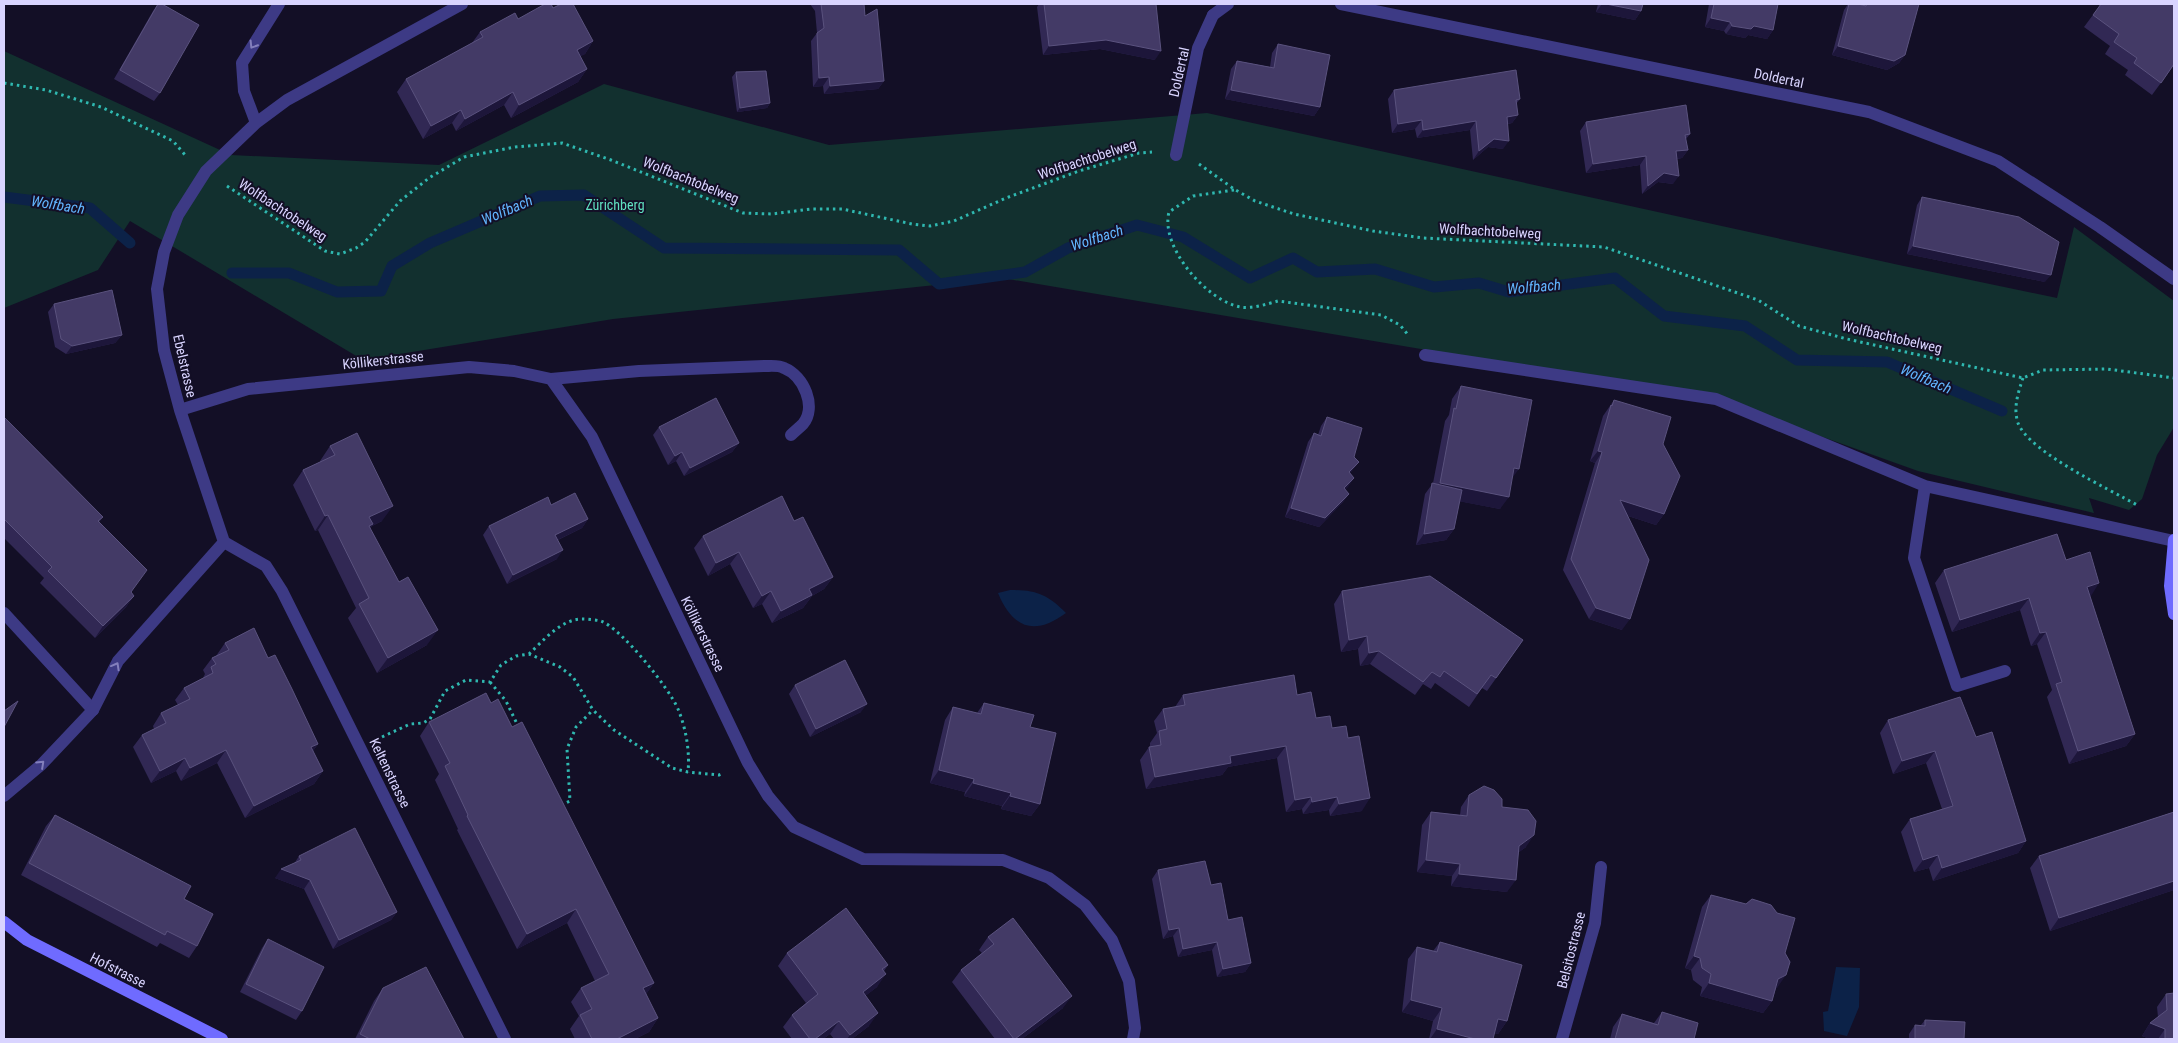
<svg xmlns="http://www.w3.org/2000/svg" width="2178" height="1043" font-family="'Roboto Condensed',sans-serif">
<style>
.green{fill:#12302f}
.water{fill:#0c2248}
.lines{fill:none;stroke-linecap:round;stroke-linejoin:round}
.stream{stroke:#0c2248;stroke-width:11}
.path{stroke:#2fb8b0;stroke-width:3;stroke-dasharray:2.5 4;stroke-linecap:butt}
.lane{stroke:#3d3a85;stroke-width:12}
.street{stroke:#3d3a85;stroke-width:12}
.secondary{stroke:#6f6bff;stroke-width:12}
.wall{fill:#312854}
.shaded-wall{fill:#1d163a}
.building{fill:#433a66;stroke:#5a527e}
.oneway{stroke:#837fbc}
.labels{text-anchor:middle;stroke-width:4;stroke-linejoin:round;paint-order:stroke}
.street-label{font-size:14px;fill:#d9d4ff;stroke:#130f26}
.park-label{font-size:14px;fill:#5fe0c0;stroke:#130f26}
.water-label{font-size:15px;font-style:italic;fill:#62b6ff;stroke:#130f26}
</style>
<rect width="100%" height="100%" fill="#130f26"/>
<path class="green" d="M4,51L231,155L439,165L604,84L829,145L1207,113L1899,265L2057,298L2074,227L2174,301V427L2157,455L2142,499L2129,510L2089,498L2094,513L1918,471L1716,399L1002,278L613,319L363,360L130,221L98,270L4,308Z"/>
<path class="water" d="M1010,590C1036,590 1047,594 1066,613C1035,636 1013,629 998,593Z
M1836,967L1860,968L1859,1007L1847,1036L1824,1031L1823,1012L1828,1011Z"/>
<g class="lines">
<path class="stream" d="M4,197L90,208L130,243
M232,273H289L337,292L381,291L392,266L430,243L540,196L584,195L664,248L899,250L939,284L1025,272L1068,248L1137,225L1183,237L1250,278L1293,258L1317,272L1375,269L1434,287L1479,283L1509,292L1615,278L1664,316L1745,326L1797,360L1887,362L2002,411"/>
<path class="path" d="M4,83L46,90L101,107L173,141L186,156
M1199,164L1234,189L1255,201L1294,214L1373,231L1423,238L1604,247L1758,300L1799,326L1847,339L2023,378L2043,370L2107,369L2174,378
M227,186L325,251L340,254L356,248L365,242L400,201L429,178L464,157L515,147L562,143L611,160L743,213L772,214L811,209H842L912,224L930,226L954,221L1006,198L1079,171L1139,153L1152,152
M1234,190L1193,196L1169,212C1160,247 1206,300 1240,307C1252,309 1267,304 1278,301L1381,315L1400,325L1409,336
M2023,378C2018,393 2013,408 2018,423C2029,452 2109,489 2137,505
M529,654C543,641 561,619 582,619C587,619 596,620 601,621C622,629 669,688 678,709C686,728 690,752 688,772
M490,682L506,701L519,728
M382,737L410,724L423,723L430,719L445,691L466,680L490,682L501,665L516,656L529,654L560,667L573,677L593,710L614,730L672,768L688,772L719,775L724,773
M561,805L570,801L567,749L576,727L593,710"/>
<path class="lane" d="M1176,155L1198,48L1213,15
M1425,355L1716,399L1925,486L2174,541
M551,379L639,371L765,366C771,366 779,365 784,368C804,376 817,407 803,424C799,428 795,431 791,435
M1925,486L1914,558L1957,686L2005,671
M4,613L93,710"/>
<path class="street" d="M1341,4L1869,112L1998,161L2100,227L2174,279
M1213,15L1228,4
M256,123L244,91L242,63L279,4
M180,410L248,389L469,367L514,371L551,379L592,437L748,763L768,796L794,827L863,859L1003,860L1049,878L1085,905L1112,940L1129,981L1135,1028L1133,1039
M224,542L180,410L164,350L157,289L164,252L178,215L206,171L256,123L287,100L462,4
M224,542L266,566L282,591L505,1039
M4,796L41,765L93,710L118,661L224,542
M1562,1039L1595,923L1601,867"/>
<path class="secondary" d="M2174,540L2170,586L2174,614
M4,922L27,940L222,1039"/>
</g>
<path class="wall" d="M158,4L160,93L154,101L114,79L153,11Z
M810,4H864L865,16L884,81L878,89L824,94L823,86L813,87L811,41L817,33L815,11Z
M1039,4H1156L1155,60L1100,49L1043,55L1037,7Z
M1598,4H1643L1641,11L1635,20L1596,12Z
M1709,4H1778L1773,30L1767,39L1748,35L1745,38L1726,34L1724,31L1705,27Z
M1848,4H1858L1863,5V4H1919L1905,55L1899,63L1887,70L1832,55L1844,10Z
M2101,4L2174,65L2152,95L2125,75L2128,70L2105,54L2110,46L2084,27Z
M553,8L593,41L585,54L580,56L587,69L578,82L511,118L504,105L456,131L452,123L423,139L397,92L406,79L472,43L480,32L518,19Z
M1278,44L1320,107L1314,116L1225,99L1231,69L1237,61L1270,67L1272,53Z
M736,72L770,103L767,108L737,112L732,77Z
M1394,90L1520,99L1516,104L1518,115L1512,123L1508,124L1503,149L1488,147L1473,160L1470,130L1417,138L1415,129L1392,133L1388,99Z
M1586,122L1690,134L1686,139L1688,150L1682,158L1677,159L1673,184L1658,182L1642,194L1640,165L1586,173L1580,131Z
M1922,197L2045,282L1907,254L1917,205Z
M54,304L122,335L115,343L66,354L55,347L48,312Z
M1461,386L1512,478L1500,509L1459,501L1454,529L1446,540L1416,545L1425,494L1433,483L1445,421L1449,415L1452,399Z
M1614,400L1663,444L1664,514L1656,525L1628,516L1622,630L1589,619L1563,570L1595,463L1590,461L1603,416Z
M4,417L103,517L99,522L131,593L134,596L126,607L95,638L40,583L44,578L4,538Z
M1327,417L1354,457L1359,462L1350,473L1354,478L1345,490L1349,494L1343,502L1319,527L1285,517L1308,442L1314,433L1318,435L1321,426Z
M659,427L739,443L732,452L684,476L676,461L668,465L653,435Z
M330,446L382,521L372,526L370,529L427,645L377,673L348,618L356,608L318,530L315,531L293,485L303,470L320,462V461Z
M551,505L588,519L582,528L558,540L557,559L507,584L483,535L489,526Z
M794,521L833,577L824,589L812,596L803,608L772,623L762,604L753,608L730,564L708,576L694,548L703,536Z
M2066,560L2091,596H2090L2135,734L2126,746L2069,764L2047,697L2052,690L2037,644L2031,646L2020,610L1952,632L1935,583L1944,570Z
M1342,591L1523,640L1487,691L1482,688L1469,707L1435,683L1431,689L1423,684L1415,695L1370,664L1360,666L1358,649L1341,652L1334,604Z
M225,643L268,658L318,744L313,751L323,771L314,784L245,818L217,763L181,781L176,771L151,783L133,747L142,735L154,729L153,726L161,713L178,705L175,700L184,688L203,678L205,674L203,670L212,658L216,656Z
M795,685L861,712L810,737L789,694Z
M1183,695H1297L1316,718L1332,728L1362,811L1330,816L1329,810L1303,814L1302,809L1286,812L1277,758L1228,767L1222,775L1146,789L1140,760L1149,747H1150V743L1157,733L1154,721L1163,709L1175,707Z
M491,703L512,727L654,983L646,994L658,1018L649,1032L635,1039H575L570,1029L579,1016L571,1002L581,988L595,981L567,923L517,949L457,830L458,829L435,780L439,774L420,736L429,722Z
M984,703L1030,727L1040,804L1031,816L1001,809L1002,806L964,796L965,792L930,783L945,720L953,707L977,713Z
M1888,720L1976,737L2026,841L2018,853L1933,881L1929,868L1914,872L1901,832L1910,819L1942,809L1926,763L1893,774L1880,733Z
M1469,795L1502,807L1526,847L1519,852L1507,892L1451,886L1452,876L1417,872L1422,825L1431,812L1460,815L1461,807Z
M2174,812V890L2050,931L2030,868L2039,856Z
M55,815L197,946L189,958L160,943L157,947L21,875L46,826Z
M299,856L397,912L391,920L333,949L304,889L275,878L294,864Z
M1158,870L1211,885L1251,963L1245,972L1217,977L1212,950L1178,957L1173,936L1163,939L1152,879Z
M1711,895L1785,953L1777,988H1776L1772,1001L1763,1013L1700,996L1702,987L1693,980L1691,970L1685,968L1702,907Z
M988,937L1063,1008L1022,1039H995L952,982L961,970L982,953L979,950Z
M268,939L302,1011L296,1020L240,992L262,948Z
M1440,942L1507,1021L1498,1034L1494,1033L1493,1039H1429L1433,1021L1402,1012L1408,959L1417,947L1433,951Z
M787,953L888,965L884,971L877,987L865,996L869,1026L852,1039H834L830,1034L823,1039H792L783,1027L792,1015L806,1003L778,966Z
M383,988L464,1039H355L374,1001Z
M2166,994L2174,1039H2150L2142,1036L2150,1023L2158,1017L2157,1007Z
M1662,1012L1694,1039H1610L1613,1027L1622,1014L1654,1023Z
M1925,1020L1964,1039H1909V1034L1915,1025H1921Z"/>
<path class="shaded-wall" d="M1602,4H1606L1641,11L1635,20L1596,12Z
M1711,18L1730,22L1724,31L1705,27Z
M1732,26H1754L1773,30L1767,39L1748,35L1745,38L1726,34Z
M1106,40L1161,51L1155,60L1100,49L1043,55L1049,46Z
M593,41L585,54L568,63L577,50Z
M1838,46L1905,55L1899,63L1887,70L1832,55Z
M587,69L578,82L511,118L519,105Z
M829,77L823,86L813,87L819,78Z
M884,81L878,89L824,94L830,86Z
M1231,90L1320,107L1314,116L1225,99Z
M513,92L504,105L456,131L465,119Z
M770,103L767,108L737,112L740,108Z
M461,110L452,123L423,139L431,126Z
M1518,115L1512,123L1501,125L1507,117Z
M1422,120L1415,129L1392,133L1398,124Z
M1476,121L1470,130L1417,138L1423,130Z
M1494,139L1509,141L1503,149L1488,147L1473,160L1479,151Z
M1688,150L1682,158L1670,160L1676,151Z
M1646,156L1640,165L1586,173L1593,164Z
M1664,173L1679,176L1673,184L1658,182L1642,194L1648,186Z
M1913,246L2051,275L2045,282L1907,254Z
M122,335L115,343L66,354L72,346Z
M739,443L732,452L684,476L690,468Z
M1598,451L1602,452L1595,463L1590,461Z
M682,452L676,461L668,465L675,456Z
M1359,462L1352,471L1343,481L1349,472Z
M1514,468L1519,469L1510,481Z
M1354,478L1348,487L1338,497L1344,488Z
M1440,483L1509,497L1500,509L1431,496Z
M1349,494L1343,502L1319,527L1285,517L1291,508Z
M1620,500L1664,514L1656,525L1613,511Z
M393,506L382,521L372,526L362,539L369,517Z
M328,515L318,530L315,531L325,516Z
M588,519L582,528L549,544L555,535Z
M1454,529L1446,540L1416,545L1424,534Z
M563,550L557,559L507,584L513,575Z
M739,552L730,564L708,576L716,563Z
M833,577L824,589L812,596L803,608L772,623L781,611L809,589Z
M2099,583L2091,596L2078,600L2087,587Z
M771,591L762,604L753,608L762,596Z
M134,596L126,607L95,638L103,626Z
M2029,598L2020,610L1952,632L1960,620Z
M1596,608L1630,619L1622,630L1589,619Z
M438,630L427,645L377,673L388,658Z
M2046,632L2037,644L2031,646L2040,633Z
M1367,636L1358,649L1341,652L1349,640Z
M1379,651L1370,664L1360,666L1369,653Z
M867,704L861,712L810,737L816,729Z
M2135,734L2126,746L2069,764L2078,751Z
M318,744L309,757L311,747Z
M1286,746L1277,758L1228,767L1222,775L1146,789L1155,777L1230,756Z
M226,750L217,763L181,781L190,768Z
M1935,751L1926,763L1893,774L1902,761Z
M185,758L176,771L151,783L160,771Z
M939,770L974,779L965,792L930,783Z
M323,771L314,784L245,818L254,806Z
M973,783L1011,793L1002,806L964,796Z
M1010,796L1040,804L1031,816L1001,809Z
M1311,797L1302,809L1286,812L1295,800Z
M1337,797L1329,810L1303,814L1312,802Z
M1370,798L1362,811L1330,816L1339,804Z
M1534,835L1526,847L1511,858L1519,846Z
M2026,841L2018,853L1933,881L1942,868Z
M1938,855L1929,868L1914,872L1923,860Z
M1426,860L1460,864L1452,876L1417,872Z
M281,869L310,880L304,889L275,878Z
M1459,874L1516,880L1507,892L1451,886Z
M2174,881V890L2050,931L2059,918Z
M576,909L567,923L517,949L527,934Z
M397,912L391,920L333,949L339,940Z
M1179,928L1173,936L1163,939L1169,930Z
M1217,942L1212,950L1178,957L1183,949Z
M1694,956L1700,958L1691,970L1685,968Z
M1251,963L1245,972L1217,977L1223,969Z
M886,974L877,987L854,1005L863,992Z
M1786,975L1777,988L1770,991L1778,979Z
M654,983L644,997L643,988Z
M1709,983L1772,1001L1763,1013L1700,996Z
M1072,996L1063,1008L1022,1039H1015Z
M1411,1000L1442,1008L1433,1021L1402,1012Z
M878,1013L869,1026L852,1039H847L850,1035Z
M658,1018L649,1032L635,1039H617Z
M1498,1019L1507,1021L1498,1034L1489,1032Z
M839,1021L830,1034L823,1039H815Z
M2150,1023L2165,1029L2158,1039H2150L2142,1036Z
M1437,1029L1475,1039H1430Z"/>
<path class="building" d="M158,4H162L199,25L160,93L120,70Z
M545,4H551L553,8L561,4H573L593,41L577,50L587,69L519,105L513,92L465,119L461,110L431,126L406,79L483,37L480,32L515,13L518,19Z
M821,4H864L865,16L877,9L884,81L830,86L829,77L819,78L817,33L824,28Z
M1044,4H1156L1161,51L1106,40L1049,46Z
M1606,4H1643L1641,11Z
M1714,4H1778L1773,30L1754,26L1751,29L1732,26L1730,22L1711,18Z
M1849,4H1858L1866,6L1867,4H1919L1905,55L1894,61L1838,46Z
M2101,4H2174V64L2161,83L2134,63L2137,58L2114,42L2119,34L2093,15Z
M1278,44L1330,55L1320,107L1231,90L1237,61L1274,68Z
M1516,70L1520,99L1516,100L1518,115L1507,117L1509,141L1494,139L1479,151L1476,121L1423,130L1422,120L1398,124L1394,90Z
M766,71L770,103L740,108L736,72Z
M1686,105L1690,134L1685,135L1688,150L1676,151L1679,176L1664,173L1648,186L1646,156L1593,164L1586,122Z
M1922,197L2019,217L2059,242L2051,275L1913,246Z
M112,290L122,335L72,346L61,339L54,304Z
M1461,386L1532,400L1519,469L1514,468L1509,497L1440,483L1454,408L1456,409Z
M716,398L739,443L690,468L682,452L675,456L659,427Z
M1614,400L1671,417L1663,444L1680,476L1664,514L1620,500L1649,560L1630,619L1596,608L1571,559L1602,452L1598,451L1611,405L1612,406Z
M4,417L103,517L98,521L147,570L131,592L134,596L103,626L48,571L52,567L4,519Z
M1327,417L1362,428L1354,457L1359,462L1349,472L1354,478L1344,488L1349,494L1325,518L1291,508L1314,433L1321,436Z
M357,433L393,506L369,517L373,524L369,526L399,582L408,577L438,630L388,658L359,604L369,598L328,515L325,516L303,470L335,455L330,446Z
M1432,483L1462,490L1454,529L1424,534Z
M575,493L588,519L555,535L563,550L513,575L489,526L548,497L551,505Z
M782,496L794,521L803,517L833,577L809,589L812,595L781,611L771,591L762,596L739,552L716,563L703,536Z
M2057,534L2066,560L2090,552L2099,583L2087,587L2135,734L2078,751L2056,684L2062,682L2046,632L2040,633L2029,598L1960,620L1944,570Z
M1430,576L1523,640L1496,678L1491,675L1477,694L1444,671L1440,677L1432,672L1423,682L1379,651L1369,653L1367,636L1349,640L1342,591Z
M254,628L268,658L275,655L292,689L318,744L311,747L323,771L254,806L226,750L190,768L185,758L160,771L142,735L166,723L161,713L190,699L184,688L213,673L211,667L216,664L212,658L229,650L225,643Z
M845,660L867,704L816,729L795,685Z
M1294,675L1297,695L1311,692L1316,718L1330,716L1332,728L1346,726L1348,738L1359,736L1370,798L1339,804L1337,797L1312,802L1311,797L1295,800L1286,746L1230,756L1231,763L1155,777L1149,747L1161,745L1159,731L1167,729L1163,709L1185,705L1183,695Z
M486,693L491,703L498,699L512,727L522,722L654,983L643,988L658,1018L617,1039H592L580,1015L592,1009L581,988L609,974L576,909L527,934L467,816L468,815L445,766L450,763L429,722Z
M1960,697L1976,737L1992,732L2026,841L1942,868L1938,855L1923,860L1910,819L1953,806L1935,751L1902,761L1888,720Z
M18,701L4,727V711Z
M984,703L1034,715L1030,727L1056,733L1040,804L1010,796L1011,793L973,783L974,779L939,770L953,707L981,714Z
M1484,786L1494,790L1502,799V807L1528,810L1536,821L1534,835L1519,846L1516,880L1459,874L1460,864L1426,860L1431,812L1467,816L1469,795Z
M2174,812V881L2059,918L2039,856Z
M55,815L191,886L184,899L213,914L197,946L167,931L165,935L29,863Z
M355,828L397,912L339,940L310,880L281,869L301,860L299,856Z
M1205,861L1211,885L1221,883L1228,920L1242,917L1251,963L1223,969L1217,942L1183,949L1179,928L1169,930L1158,870Z
M1711,895L1746,904L1752,899L1771,905L1777,913L1795,918L1785,953L1790,962L1786,975L1778,979L1772,1001L1709,983L1711,974L1702,968L1700,958L1694,956Z
M846,908L888,965L882,969L886,974L863,992L878,1013L850,1035L839,1021L815,1039H810L792,1015L818,994L787,953Z
M1013,918L1072,996L1015,1039H1014L961,970L994,944L988,937Z
M268,939L324,967L302,1011L246,984Z
M1440,942L1522,965L1507,1021L1498,1019L1493,1039H1475L1437,1029L1442,1008L1411,1000L1417,947L1437,952Z
M426,967L464,1039H370L360,1034L383,988Z
M2174,993V1039H2165V1029L2150,1023L2167,1010L2166,994Z
M1662,1012L1698,1023L1694,1039H1615L1622,1014L1658,1025Z
M1925,1020L1965,1022L1964,1039H1915V1025L1925,1026Z"/>
<defs><path id="oneway-chevron" d="M-2-3.5L2.5 0L-2 3.5" fill="none" stroke-width="1.6" stroke-linecap="round" stroke-linejoin="round" transform="scale(1.25)"/></defs>
<g class="oneway">
<use href="#oneway-chevron" transform="translate(253 45) rotate(122)"/>
<use href="#oneway-chevron" transform="translate(116 666) rotate(-61)"/>
<use href="#oneway-chevron" transform="translate(41 764) rotate(-43)"/>
</g>
<g class="labels">
<g class="street-label">
<text transform="translate(1179 72) rotate(-77)" y="5">Doldertal</text>
<text transform="translate(1779 78) rotate(12)" y="5">Doldertal</text>
<text transform="translate(1087 159) rotate(-18)" y="5">Wolfbachtobelweg</text>
<text transform="translate(691 180) rotate(22)" y="5">Wolfbachtobelweg</text>
<text transform="translate(283 210) rotate(33)" y="5">Wolfbachtobelweg</text>
<text transform="translate(1490 231) rotate(3)" y="5">Wolfbachtobelweg</text>
<text transform="translate(1892 337) rotate(13)" y="5">Wolfbachtobelweg</text>
<text transform="translate(383 360) rotate(-6)" y="5">Köllikerstrasse</text>
<text transform="translate(185 366) rotate(77)" y="5">Ebelstrasse</text>
<text transform="translate(703 634) rotate(64)" y="5">Köllikerstrasse</text>
<text transform="translate(390 773) rotate(64)" y="5">Keltenstrasse</text>
<text transform="translate(1571 950) rotate(-76)" y="5">Belsitostrasse</text>
<text transform="translate(118 970) rotate(27)" y="5">Hofstrasse</text>
</g>
<g class="park-label">
<text x="615" y="210">Zürichberg</text>
</g>
<g class="water-label">
<text transform="translate(58 205) rotate(9)" y="5">Wolfbach</text>
<text transform="translate(507 210) rotate(-23)" y="5">Wolfbach</text>
<text transform="translate(1097 238) rotate(-18)" y="5">Wolfbach</text>
<text transform="translate(1534 287) rotate(-5)" y="5">Wolfbach</text>
<text transform="translate(1926 379) rotate(23)" y="5">Wolfbach</text>
</g>
</g>
<rect width="2178" height="1043" fill="none" stroke="#d9d4ff" stroke-width="10"/>
</svg>
